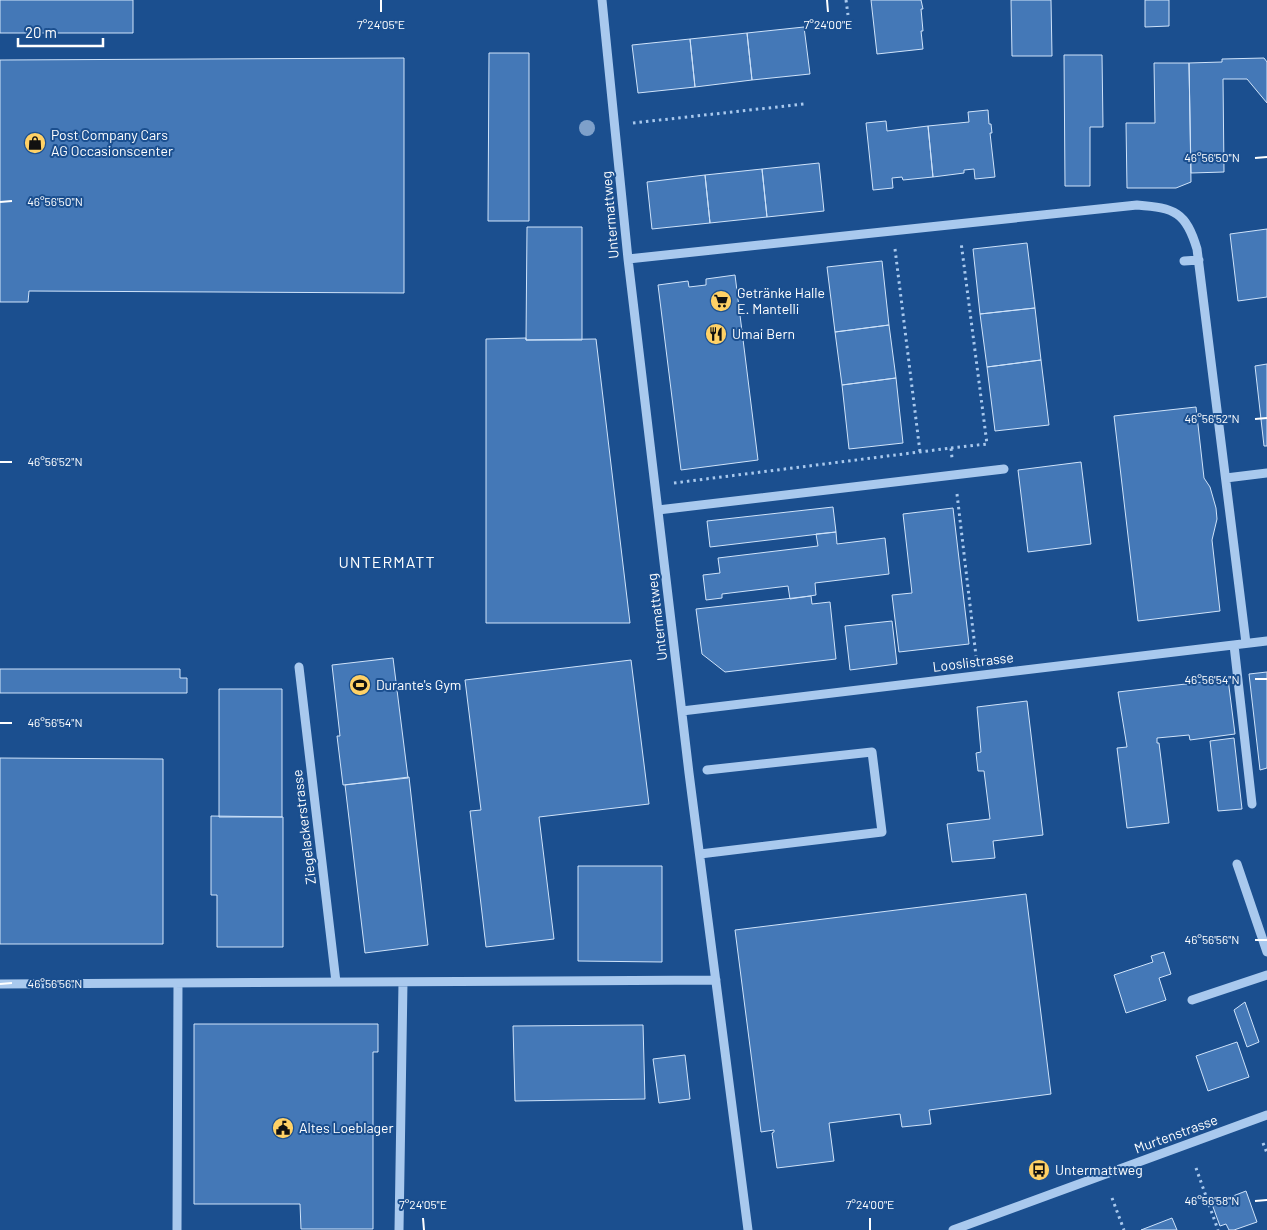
<svg xmlns="http://www.w3.org/2000/svg" width="1267" height="1230" font-family="Barlow,sans-serif">
<style>
.building{fill:#4478b7;stroke:#cfe3fa}
.lines{fill:none;stroke-linecap:round;stroke-linejoin:round}
.path{stroke:#a9c9ee;stroke-width:3;stroke-dasharray:2.5 4;stroke-linecap:butt}
.minor{stroke:#a9c9ee;stroke-width:9}
.tree{fill:#7ea0ca}
.ticks{fill:none;stroke:#fff;stroke-width:2}
.labels{text-anchor:middle;stroke-width:4;stroke-linejoin:round;paint-order:stroke}
.poi-label{font-size:14px;fill:#fff;stroke:#1b4f8f;text-anchor:start}
.street-label{font-size:14px;fill:#fff;stroke:#1b4f8f}
.quarter-label{font-size:16px;letter-spacing:1px;fill:#fff;stroke:#1b4f8f}
.ticks-label{font-size:12px;text-anchor:middle;fill:#fff;stroke:#1b4f8f;stroke-width:4;stroke-linejoin:round;paint-order:stroke}
</style>
<rect width="100%" height="100%" fill="#1b4f8f"/>
<path class="building" d="M0,0H133V33H0Z
M871,0H921L923,9H921L923,31H921L923,49L877,54Z
M1011,0H1051L1052,56H1012Z
M1145,0H1169V26L1145,27Z
M804,27L810,74L752,80L747,33Z
M747,33L752,80L695,87L690,39Z
M690,39L695,87L638,93L632,45Z
M489,53H529V221H488Z
M1064,55H1102L1103,127H1090V186H1065Z
M404,58V293L29,291L28,302H0V60Z
M1264,58L1267,62V103L1247,79H1223L1224,172L1191,173L1189,63L1222,62V59Z
M1154,63H1189L1191,182L1176,188H1127L1126,123H1155Z
M988,110L989,124H991L992,133H990L995,177L975,179L974,169L964,170V173L933,177L928,126L969,122L968,112Z
M886,121L887,131L928,126L933,177L903,180L902,177L892,178L893,188L873,190L866,123Z
M819,163L824,211L767,217L762,169Z
M762,169L767,217L710,223L705,175Z
M705,175L710,223L652,229L647,182Z
M527,227H582V340H526Z
M1267,229V297L1238,301L1230,234Z
M1027,243L1035,308L980,314L973,249Z
M882,261L889,325L835,332L827,267Z
M735,275L758,460L681,470L658,285L688,281L689,287L706,285V279Z
M1035,308L1041,360L987,367L980,314Z
M889,325L896,378L842,385L835,332Z
M526,338V340L596,339L630,623H486V339Z
M1041,360L1049,425L995,431L987,367Z
M1267,364V446H1264L1255,366Z
M896,378L903,443L849,449L842,385Z
M1196,407L1204,478L1210,487L1216,508L1217,519L1212,540L1220,611L1138,621L1114,416Z
M1081,462L1091,544L1028,552L1018,470Z
M833,507L836,532L710,547L707,521Z
M953,508L969,644L899,652L892,595L912,593L903,514Z
M836,532L837,544L885,538L889,574L815,583L816,595L790,599L788,586L722,594V598L706,600L703,575L720,573L718,558L818,546L816,534Z
M811,596L812,604L830,602L836,659L725,672L702,654L696,609Z
M892,621L897,664L850,670L845,626Z
M393,658L408,778L343,785L337,736H340L332,665Z
M631,660L649,804L539,817L554,939L486,947L470,811L481,810L465,680Z
M0,669H180V678H187V693H0Z
M1267,672V768L1260,770L1249,674Z
M1228,679L1235,734L1190,740L1189,735L1157,738V743H1159L1169,823L1127,828L1117,748L1127,747L1118,692Z
M219,689H282V817H219Z
M1027,701L1043,835L993,841L995,858L952,862L947,824L990,819L984,771H978L976,753L981,752L977,707Z
M1234,738L1242,809L1218,811L1210,741Z
M0,758L163,759V944H0Z
M409,777L428,945L365,953L345,785Z
M211,816L283,817V947H217V895H211Z
M578,866H662V962L578,961Z
M1026,894L1051,1094L929,1110L931,1124L902,1127L900,1114L829,1123L834,1161L777,1168L772,1133L774,1132V1130L761,1132L735,930Z
M1164,952L1171,974L1159,978L1166,1000L1126,1013L1114,975L1153,962L1151,956Z
M1245,1002L1259,1042L1247,1047L1234,1010Z
M194,1024H378V1052H373V1229H301L300,1204H194Z
M643,1025L645,1099L515,1101L513,1026Z
M1237,1042L1249,1077L1208,1091L1196,1056Z
M685,1055L690,1099L659,1103L653,1059Z
M1246,1191L1257,1222L1234,1230H1229L1226,1224L1220,1226L1212,1204Z
M1172,1218L1177,1230H1141Z"/>
<g class="lines">
<path class="path" d="M846,0L848,15
M633,123L804,104
M895,249L920,452
M951,448L987,444L961,242
M674,483L951,448L952,458
M957,494L976,656
M1263,1143L1267,1153
M1196,1168L1218,1230
M1112,1198L1124,1230"/>
<path class="minor" d="M602,0L628,259L655,486L689,773L748,1230
M628,259L1137,205C1175,208 1186,212 1197,249L1246,643
M1184,261L1199,260
M1226,478L1267,473
M658,510L1004,469
M1234,645L1252,804
M299,667L336,982
M682,711L1267,641
M700,854L882,832L872,752L707,770
M1237,864L1267,952
M0,984L716,980
M1192,1000L1267,975
M177,1230L178,983
M399,1230L403,982
M953,1230L1267,1115"/>
</g>
<circle class="tree" cx="587" cy="128" r="8"/>
<path class="ticks" d="M381,0V12M827,0L828,12M1255,158L1267,157M0,202L12,201M1255,419L1267,418M0,462H12M1255,679H1267M0,723H12M1255,940H1267M0,984L12,983M1255,1201L1267,1200M423,1218L424,1230M870,1218V1230"/>
<defs>
<g id="shop-disc" transform="scale(1.125)"><circle r="9.5" fill="#ffd166" stroke="#1b4f8f"/><path d="M-5-2.5h2.3a2.7 3.5 0 0 1 5.4 0H5L5.5 6h-11ZM-1.5-2.5h3a1.5 2.3 0 0 0-3 0Z" fill="#111"/></g>
<g id="supermarket-disc" transform="scale(1.125)"><circle r="9.5" fill="#ffd166" stroke="#1b4f8f"/><path d="M-6-5.5h2.5l.6 2H6L4.5 2H-2.5L-4.4-4H-6ZM-1.5 3.2a1.3 1.3 0 1 0 .1 0ZM3 3.2a1.3 1.3 0 1 0 .1 0Z" fill="#111"/></g>
<g id="restaurant-disc" transform="scale(1.125)"><circle r="9.5" fill="#ffd166" stroke="#1b4f8f"/><path d="M-5-6h1v4h1v-4h1v4h1v-4h1v5L-1.5 .5V6h-2V.5L-5-1ZM5-6V6H3V1.5H1.5Q1.5-4 5-6Z" fill="#111"/></g>
<g id="stadium-disc" transform="scale(1.125)"><circle r="9.5" fill="#ffd166" stroke="#1b4f8f"/><path d="M0-5a6.5 5 0 1 0 0 10a6.5 5 0 1 0 0-10ZM-3.5-1.8h7v3.6h-7Z" fill="#111"/></g>
<g id="civic-disc" transform="scale(1.125)"><circle r="9.5" fill="#ffd166" stroke="#1b4f8f"/><path d="M-.6-6.5H3V-4.5H.6V-3L4-1V1h2V6H-6V1h2V-1L-.6-3ZM-1.2 2.5V6h2.4V2.5Z" fill="#111"/></g>
<g id="bus-disc" transform="scale(1.125)"><circle r="9.5" fill="#ffd166" stroke="#1b4f8f"/><path d="M-5-6H5V4H4V6H2V4H-2V6H-4V4H-5ZM-3.5-4V0h7V-4ZM-3.5 1.2v1.5H-2V1.2ZM2 1.2v1.5H3.5V1.2Z" fill="#111"/></g>
</defs>
<g fill-rule="evenodd">
<use href="#shop-disc" x="35" y="143"/>
<use href="#supermarket-disc" x="721" y="301"/>
<use href="#restaurant-disc" x="716" y="334"/>
<use href="#stadium-disc" x="360" y="685"/>
<use href="#civic-disc" x="283" y="1128"/>
<use href="#bus-disc" x="1039" y="1170"/>
</g>
<g class="labels">
<g class="poi-label">
<text x="51" y="140">Post Company Cars<tspan x="51" dy="16">AG Occasionscenter</tspan></text>
<text x="737" y="298">Getränke Halle<tspan x="737" dy="16">E. Mantelli</tspan></text>
<text x="732" y="339">Umai Bern</text>
<text x="376" y="690">Durante's Gym</text>
<text x="299" y="1133">Altes Loeblager</text>
<text x="1055" y="1175">Untermattweg</text>
</g>
<g class="street-label">
<text transform="translate(610 215) rotate(-95)" y="5">Untermattweg</text>
<text transform="translate(657 617) rotate(-97)" y="5">Untermattweg</text>
<text transform="translate(973 662) rotate(-7)" y="5">Looslistrasse</text>
<text transform="translate(304 827) rotate(-97)" y="5">Ziegelackerstrasse</text>
<text transform="translate(1176 1134) rotate(-20)" y="5">Murtenstrasse</text>
</g>
<g class="quarter-label">
<text x="387" y="568">UNTERMATT</text>
</g>
</g>
<g class="ticks-label">
<text x="381" y="29">7°24'05"E</text>
<text x="828" y="29">7°24'00"E</text>
<text x="1212" y="162">46°56'50"N</text>
<text x="55" y="206">46°56'50"N</text>
<text x="1212" y="423">46°56'52"N</text>
<text x="55" y="466">46°56'52"N</text>
<text x="1212" y="684">46°56'54"N</text>
<text x="55" y="727">46°56'54"N</text>
<text x="1212" y="944">46°56'56"N</text>
<text x="55" y="988">46°56'56"N</text>
<text x="1212" y="1205">46°56'58"N</text>
<text x="423" y="1209">7°24'05"E</text>
<text x="870" y="1209">7°24'00"E</text>
</g>
<path d="M18 38v8h85v-8" fill="none" stroke="#ffffff" stroke-width="2.5"/>
<text x="25" y="38" font-size="15" fill="#ffffff" stroke="#1b4f8f" stroke-width="4" paint-order="stroke">20 m</text>
</svg>
